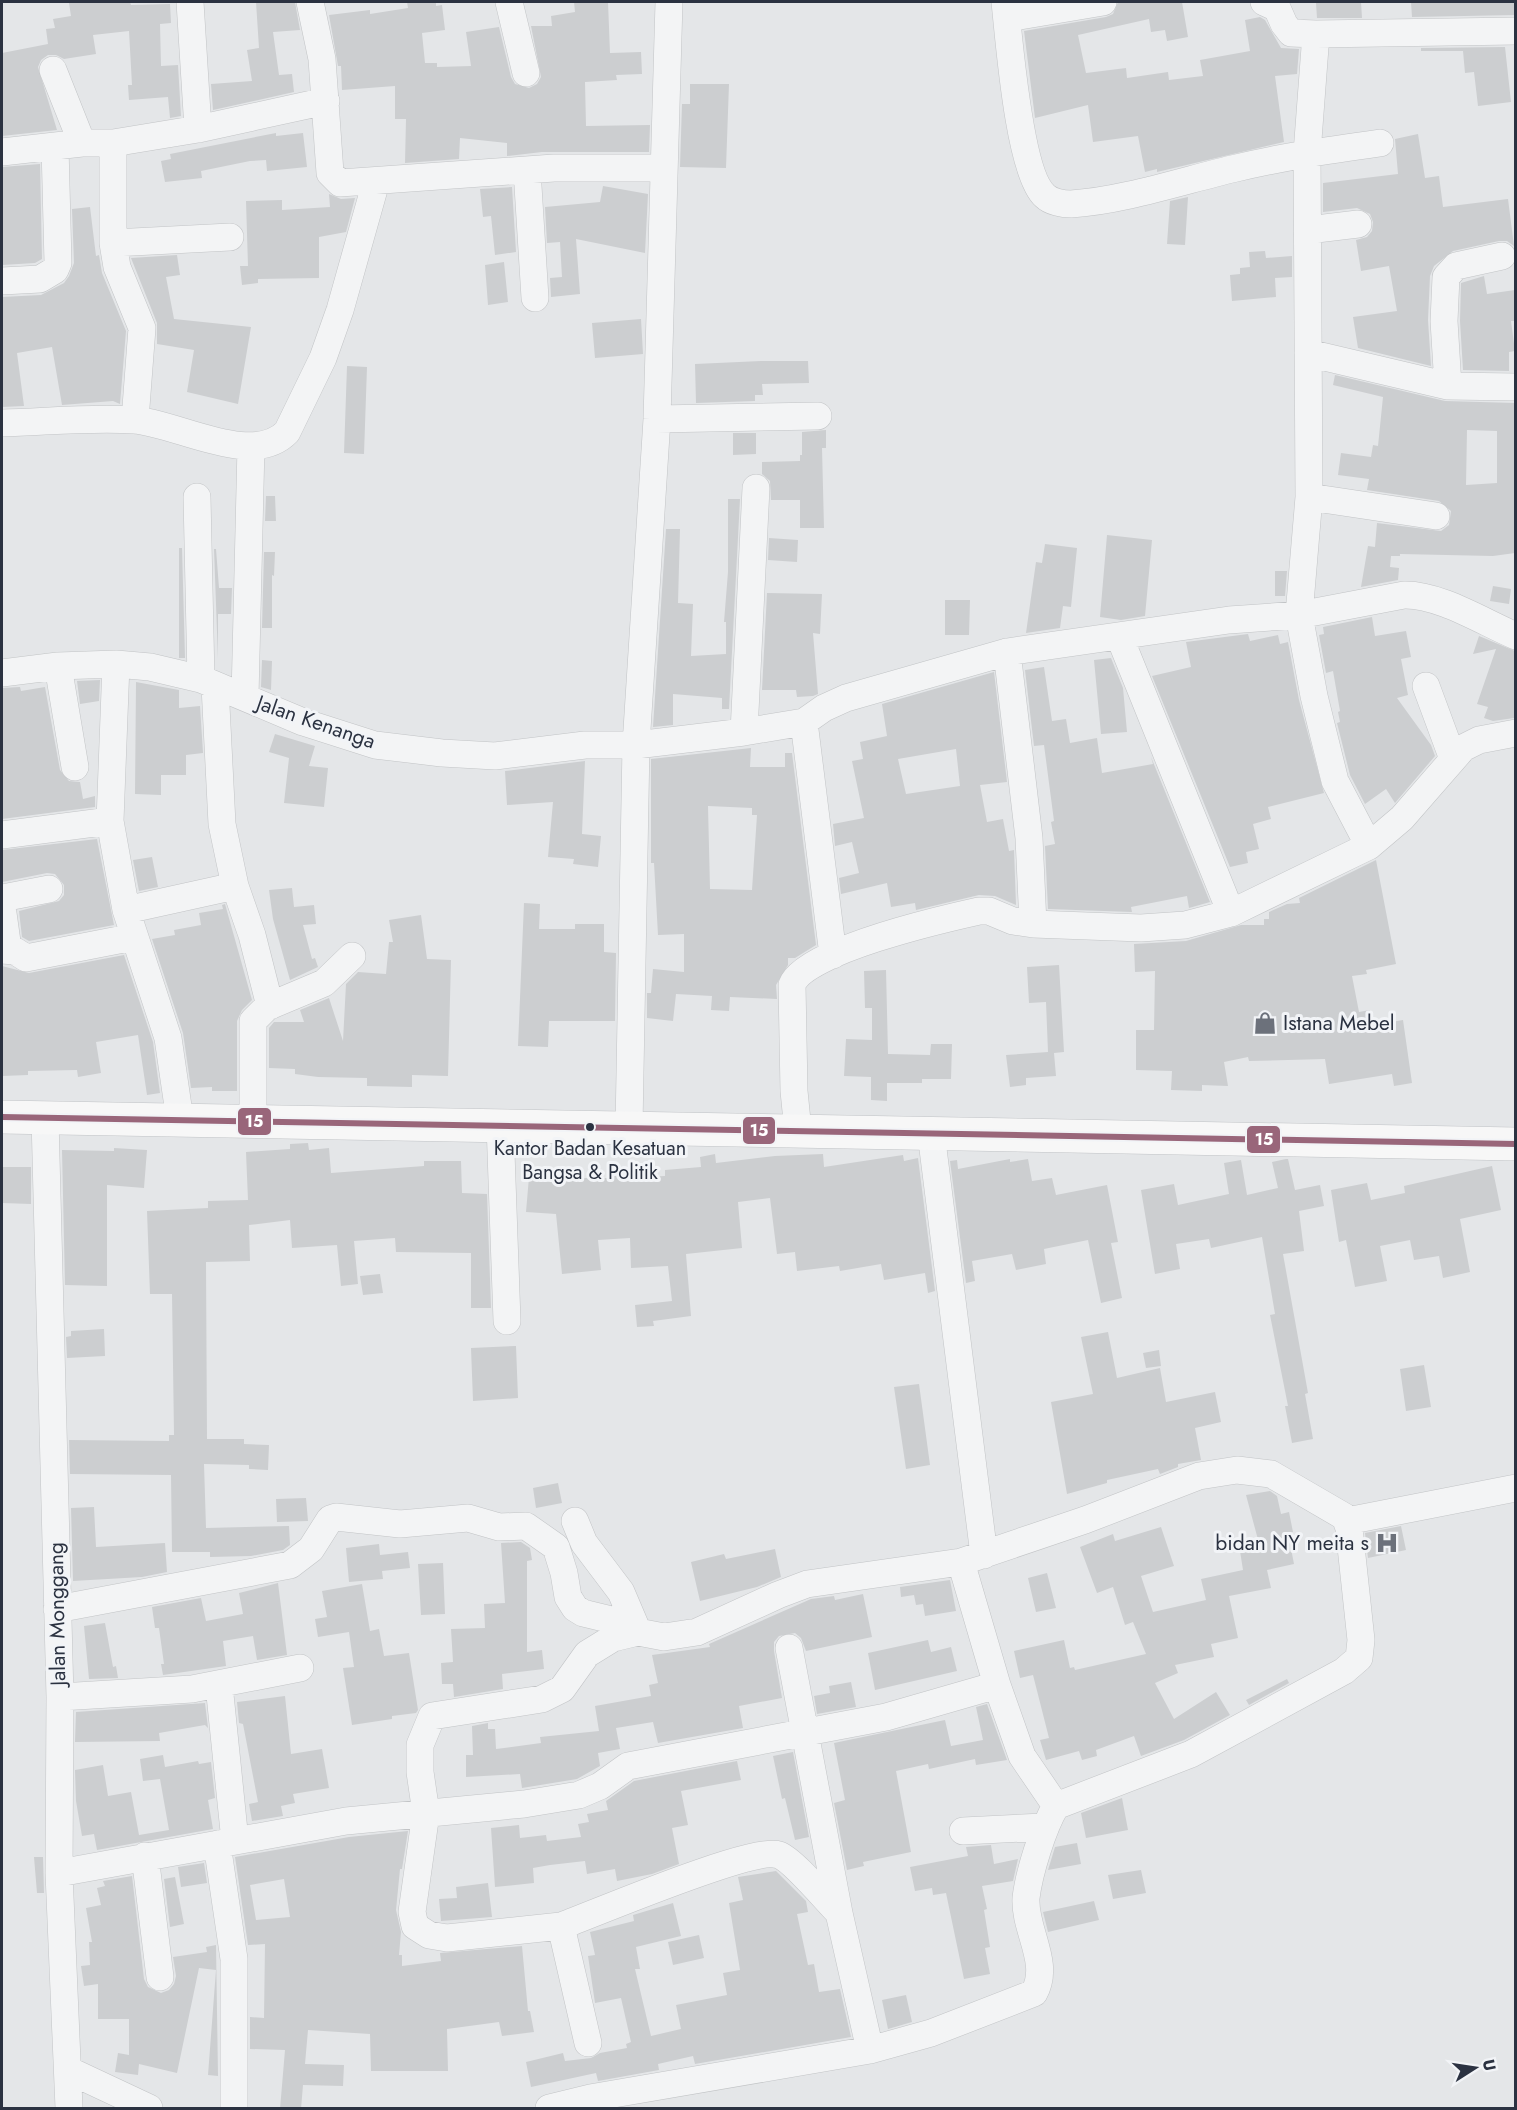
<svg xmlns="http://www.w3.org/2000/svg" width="1517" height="2110" font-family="Jost,sans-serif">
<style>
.building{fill:#ccced0;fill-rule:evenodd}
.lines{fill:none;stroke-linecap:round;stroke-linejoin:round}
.minor-casing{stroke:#c2c4c6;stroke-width:28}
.major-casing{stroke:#c0c3c6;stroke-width:34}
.minor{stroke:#f3f4f5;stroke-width:27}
.major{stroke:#f7f7f7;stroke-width:33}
.bus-1-casing{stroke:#f2f4f7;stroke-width:10}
.bus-1{stroke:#99667a;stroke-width:6}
.bus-dot{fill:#2b3241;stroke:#f2f4f7;stroke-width:2}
.labels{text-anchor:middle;stroke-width:6;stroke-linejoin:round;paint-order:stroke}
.bus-label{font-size:20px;fill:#2b3241;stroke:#f2f4f7}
.street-label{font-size:21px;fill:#2b3241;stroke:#f2f4f7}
.poi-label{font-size:21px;fill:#2b3241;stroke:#f2f4f7;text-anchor:start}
.line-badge{stroke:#f2f4f7;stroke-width:2}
.badge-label{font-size:16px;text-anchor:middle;font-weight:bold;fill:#fff}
</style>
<rect width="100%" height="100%" fill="#e4e6e8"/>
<path class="building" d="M78,2H130L131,5L170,4L171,23L160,24L161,66L178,65L181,116L170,118L168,97L129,100L128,85H132L129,31L93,35L96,54L64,59L56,55H48L41,60L38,67L57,130L2,136V53L48,44L46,29L55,28L53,19L71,16L69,3Z
M256,2H295L300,30L273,32L279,75L292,74L294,92L213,110L211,84L252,81L247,50L259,48Z
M407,2H436V6L442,5L445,30L422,33L425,63H437V67L471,66L466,32L499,27L511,77L515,84L529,88L537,84L541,77L531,26H552L551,16L575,12L574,2H608L610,53L641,52L642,74L616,75L617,80L585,82L586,126L650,125L649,152H542L507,156V143L460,138L459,159L405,163L406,119H395V86L342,90L341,66H338L329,15L370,10V14L408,8Z
M1118,2H1182L1188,37L1167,41L1165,30L1151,32L1149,19L1078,35L1086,73L1126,68L1127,78L1168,72L1169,80L1203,76L1200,60L1250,51L1245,20L1260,17L1265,20L1281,48L1299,49L1297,74L1275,76L1284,142L1157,172V169L1145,172L1138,136L1093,142L1088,105L1035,118L1024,31L1106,17L1113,14Z
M1361,2L1362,18H1317L1316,3Z
M1411,2H1515V15L1412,17Z
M1505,47L1511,102L1478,106L1474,72L1465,73L1463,51H1421V48Z
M690,84H729L726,168L680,167L682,104H690Z
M276,133V136L303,133L307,167L267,171L266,160L250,161L201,171L202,178L165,182L161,161L171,159L170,154Z
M1418,134L1425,178L1439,176L1443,207L1508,199L1514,246L1507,241H1499L1453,251L1434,266L1430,276L1428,320L1431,366L1358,348L1353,317L1397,311L1389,266L1361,271L1356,240L1367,237L1372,231L1373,222L1370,214L1357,208L1323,212V183L1398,174L1395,139Z
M40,164L42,259L35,263L2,265V167Z
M603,186L648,194L645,253L576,239L580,294L551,297L550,278L562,277L560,242L547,243L545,207L600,202Z
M512,187L516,252L495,255L491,216L483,217L480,189Z
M329,194L341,199L355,198L346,232L319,237V278L258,279V283L242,285L240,266H248L246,201L282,200V210L330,207Z
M1188,197L1185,245L1167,244L1170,201Z
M90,207L96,256L99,255L102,273L126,331L120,404L113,401L62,405L52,347L17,353L24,406L2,407V297L41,295L64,283L69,276L74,263L72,209Z
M1265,251L1266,258L1292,256V277L1275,278L1276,297L1232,301L1230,275L1240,274V268L1250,267L1249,252Z
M177,255L180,275L166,277L174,319L251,327L238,404L187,392L194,350L157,344V323L131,258Z
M504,262L508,302L488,305L485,265Z
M1484,276L1487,294L1515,290V321H1511L1515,351L1509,352V371L1463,370L1460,321L1461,283Z
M641,319L643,354L595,358L592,323Z
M761,361H808L809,383L762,384L763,395H755V401L696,403L695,364Z
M347,366L367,367L364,454L344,453Z
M1335,375L1445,401L1515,403V553L1493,556L1400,554V556H1391L1390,567L1399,568L1398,580L1361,587L1368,546L1375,547L1377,523L1441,531L1449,525L1451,511L1439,501L1367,490L1369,479L1338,475L1341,453L1371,457L1373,445L1378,446L1383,397L1333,385ZM1467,430L1497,431V483L1466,485Z
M826,430V448H822L824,528H800V500H771L770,481L762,474V462L800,461V455H802V432Z
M733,433H756V454L733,455Z
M266,496H275L276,521H265Z
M728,499H740L729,709H722V698L673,694V725L653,727L666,529H680L678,603L693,604L691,656L726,654V622H724L728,572Z
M1107,535L1152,540L1145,616L1121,620L1100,617Z
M769,538L798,540L797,562L768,560Z
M1045,544L1077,548L1071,607L1063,606L1060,628L1026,633L1036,562L1042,563Z
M179,548H182L185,658H179Z
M214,549H216L219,588H232L231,614H218V659Z
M264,552H275L274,576L272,575V628H262Z
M1275,571H1287L1285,596H1275Z
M1493,586L1511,589L1509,604L1490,601Z
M767,593L822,594L820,634L813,633L818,694L813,696L797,697L796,690H762Z
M945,600H970L969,635H945Z
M1372,617L1375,636L1406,631L1411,657L1401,659L1408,695L1397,698L1431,745L1435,756L1395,803L1386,789L1365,804L1350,775L1337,723L1340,722L1338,712L1340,711L1333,671L1326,673L1319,635L1324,634L1323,627Z
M1248,634L1250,641L1278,635L1280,644L1288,642L1299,700L1324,793L1268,807L1271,819L1253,824L1259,849L1246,852L1248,863L1230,867L1152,676L1191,667L1186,642Z
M1479,636L1515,651L1514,718L1493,721L1484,718L1488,707L1477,704L1496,649L1473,654Z
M1111,658L1123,688L1127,732L1101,734L1094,660Z
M262,660L272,661L271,690L261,687Z
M1044,667L1052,721L1066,719L1070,743L1097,738L1102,773L1153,764L1151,757L1210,902L1189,908L1187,896L1131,907L1132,912L1048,909L1045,846L1055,844L1051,822L1054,821L1044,745L1034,746L1025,670Z
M994,672L1007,782L980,785L987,822L1003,819L1009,851L1014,850L1016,905L995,896L979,895L916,910L915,903L891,907L887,883L841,894L839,878L859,873L852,842L835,846L833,824L864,818L852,761L863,759L860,742L887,736L882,704ZM956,749L960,786L906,794L898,759Z
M100,680L99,701L80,704L77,681Z
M136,682L179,690V708L200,706L203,753L186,755V775H161V795L135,794Z
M20,687L21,691L45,687L60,770L69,781L80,782L83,799L95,796V807L2,819V688Z
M275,734L315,746L309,766L328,768L324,807L284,803L289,758L269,752Z
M751,748L750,767H785V753H792L816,945L795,958H788V965L776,985L777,999L730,997L729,1011L711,1010L712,996L676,994L673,1021L647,1018V993H651L653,969L684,972V934L658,935L654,863H651V759ZM708,806L752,808V815H757L752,890L710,889Z
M585,761L582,834L601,836L598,867L573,864L574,859L548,857L553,802L507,805L505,771Z
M97,839L114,925L29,941L22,937L19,911L59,901L64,895V885L55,874L47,873L2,882V850Z
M152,857L158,887L139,891L133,860Z
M1376,860L1396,964L1366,970L1367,974L1352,976L1359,1012L1370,1010L1373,1025L1403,1020L1412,1083L1394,1086L1392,1074L1329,1084L1325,1059L1249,1061L1248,1057L1224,1062L1228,1086L1202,1085V1091L1171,1090L1172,1071L1136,1070V1030H1154L1155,971L1135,972L1134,944L1186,941L1241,925H1264V919H1269V912L1287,904L1300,903L1299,898Z
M292,888L294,907L314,905L316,924L303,925L312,959L315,958L318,967L290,980L273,919L269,890Z
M524,903L540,904L539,929H575V924H604V952L616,953L615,1021H549L548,1047L518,1046Z
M225,904L252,1000L242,1010L237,1021V1091H212V1087L191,1088L183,1033L152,939L175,935L174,930L201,925L199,913L223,909L222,905Z
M421,915L427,959L451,960L448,1076L412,1075V1087L367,1086V1078L318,1077L295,1074V1069L269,1068V1028L274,1022H304L300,1010L329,998L343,1041L346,984L358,972L386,974L389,942H393L389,920Z
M124,955L153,1042L160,1093L147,1095L138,1035L96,1042L101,1073L78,1077L77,1070L28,1071V1075L2,1076V966L29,973Z
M1059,965L1064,1052L1054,1053L1056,1076L1026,1078V1085L1010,1087L1006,1055L1048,1052L1046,1002L1029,1003L1027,967Z
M886,970L888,1054L930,1055L931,1044H952L951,1079H922V1083H887V1101L871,1100V1077L844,1076L846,1039L872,1040V1008H865L864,971Z
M308,1143L309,1150L329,1148L331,1173L424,1166V1161H461L462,1193L487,1194L491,1308H471V1253L396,1252L395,1238L354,1241L358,1284L341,1286L337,1245L292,1248L290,1220L249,1225L250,1261L206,1262L207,1439H244V1444L269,1445L268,1470L249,1469V1465L204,1464L206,1528L289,1526L290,1545L283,1550L251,1556L210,1557V1552H172L171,1475L70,1474L69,1440L169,1441V1435H174L172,1294H150L147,1211L208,1208V1201L248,1200L246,1152L290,1149V1144Z
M114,1148L147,1150L144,1188L107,1185V1286L65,1285L62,1150L114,1151Z
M715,1154L716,1163L775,1156L823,1154L824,1167L903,1155L904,1161L918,1158L935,1291L928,1293L925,1273L884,1280L881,1264L840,1271L839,1266L797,1271L795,1252L777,1254L770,1198L738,1202L742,1248L686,1254L691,1316L653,1321L654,1326L637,1327L635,1305L672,1301L668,1266L631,1268L630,1238L598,1240L601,1270L562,1274L556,1214L526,1212L529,1177L568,1180V1178H610L609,1167L624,1166L625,1178L665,1176V1170L701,1167L700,1157Z
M1010,1159V1162L1028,1159L1032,1181L1052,1178L1056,1195L1107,1185L1118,1242L1111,1243L1122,1298L1101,1303L1088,1240L1044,1249L1046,1264L1016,1270L1012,1254L972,1261L975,1281L966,1283L950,1161L957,1160L958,1169Z
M1286,1159H1288L1295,1190L1320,1185L1324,1206L1299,1211L1304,1251L1283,1254L1308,1393L1305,1394L1313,1439L1292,1443L1285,1406H1288L1270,1315L1275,1314L1262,1237L1211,1248L1209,1239L1176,1244L1180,1269L1155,1274L1141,1190L1174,1184L1178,1205L1229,1194L1224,1163L1241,1160L1247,1195L1278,1188L1272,1162Z
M1492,1166L1501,1210L1460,1219L1470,1272L1443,1278L1439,1256L1414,1260L1410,1240L1380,1246L1387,1281L1355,1287L1346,1240L1339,1242L1331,1190L1367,1183L1371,1200L1405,1193L1404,1186Z
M2,1167H31V1204L2,1203Z
M380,1274L383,1293L363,1295L360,1276Z
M104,1329L105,1356L67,1358L66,1337L71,1336V1331Z
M1108,1332L1117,1378L1160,1368L1166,1402L1215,1392L1221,1422L1195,1428L1201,1460L1178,1464V1467L1160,1474L1158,1469L1107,1480V1483L1067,1494L1051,1402L1093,1394L1081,1337Z
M516,1346L518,1398L473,1401L471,1348Z
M1159,1350L1161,1366L1146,1368L1143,1353Z
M1424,1365L1431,1407L1406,1411L1400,1369Z
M919,1384L930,1465L906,1469L894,1387Z
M558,1483L562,1503L536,1508L533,1488Z
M1270,1491L1277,1496L1281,1514L1289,1512L1293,1532L1288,1533L1294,1564L1267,1570L1271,1588L1229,1596L1238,1638L1211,1644L1214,1657L1175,1665L1178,1673L1155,1683L1174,1719L1216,1692L1230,1715L1184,1740L1141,1756L1134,1736L1096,1750L1097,1756L1082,1760L1079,1751L1046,1760L1040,1740L1049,1738L1033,1675L1020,1678L1014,1651L1064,1640L1070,1668L1074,1667L1075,1670L1146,1654L1133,1622L1125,1625L1113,1587L1097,1593L1080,1547L1113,1534L1115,1541L1161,1527L1174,1566L1141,1576L1153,1612L1206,1600L1201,1579L1243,1570L1240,1551L1260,1547L1246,1495Z
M306,1498L308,1521L277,1522L276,1499Z
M94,1507L96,1547L165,1543L167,1572L142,1577L73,1581L71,1508Z
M1401,1526L1406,1550L1368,1558L1365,1533Z
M521,1542L530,1548L532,1560L527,1561V1652L542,1650L544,1669L502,1674L503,1689L454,1697L453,1684H442L441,1663L453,1662L451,1629L485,1628L484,1604L505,1603L501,1543Z
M379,1544L380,1555L408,1552L410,1568L382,1571L383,1579L349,1582L346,1548Z
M775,1549L781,1577L757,1587L700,1601L691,1562L724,1554L726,1559Z
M443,1563L445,1614L421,1615L418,1564Z
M1047,1573L1056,1608L1036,1612L1028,1578Z
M950,1580L956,1611L925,1616L923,1604L916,1605L914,1595L901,1597L900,1587Z
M278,1583L287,1655L257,1660L253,1636L223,1641L226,1666L163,1675L161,1664H164L159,1628H155L152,1607L201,1598L206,1621L243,1614L239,1593Z
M362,1584L370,1631L379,1629L384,1656L409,1653L418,1710L416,1713L392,1716V1719L352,1725L343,1668L354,1667L349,1632L318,1637L315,1619L327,1617L322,1591Z
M863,1594L872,1637L806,1651L801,1638L795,1633L779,1636L774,1642V1651L782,1698L739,1706L743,1728L658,1743L653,1722L616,1728L620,1749L598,1753L600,1766L577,1779L522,1788L520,1774L466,1777V1755H473L472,1726L488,1723V1729H495L496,1749L541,1743L540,1737L599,1731L595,1706L651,1696L649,1685L658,1683L652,1655L710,1647L709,1644L811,1599L834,1596L835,1600Z
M105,1623L113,1667L116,1666L118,1678L89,1679L84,1626Z
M928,1640L931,1652L951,1647L957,1671L875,1690L868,1653Z
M1287,1679L1289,1683L1249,1705L1246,1700Z
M851,1682L856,1707L817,1714L814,1696L830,1693L829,1686Z
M285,1696L291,1754L322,1749L329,1788L293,1794L295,1803L281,1806L283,1816L252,1821L249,1804L258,1802L243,1724L239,1723L237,1702Z
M205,1703L208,1728L205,1725L159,1733L160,1741L75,1742L76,1712Z
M987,1704L1007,1760L976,1765L975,1759L929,1769L928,1764L896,1771L911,1852L863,1862L864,1866L847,1870L834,1803L845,1800L834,1743L945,1720L951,1746L983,1740L976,1707Z
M793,1752L809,1837L795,1840L785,1798L782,1799L773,1756Z
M163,1755L165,1767L198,1761L199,1764L211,1762L215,1798L208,1800L213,1829L97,1850L94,1834L82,1836L76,1801L75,1770L103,1765L108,1796L131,1792L139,1835L169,1830L160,1779L143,1781L140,1759Z
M737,1761L741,1780L681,1791L688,1825L672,1828L679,1864L652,1874L617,1881L615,1869L587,1874L585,1861L550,1865L533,1868L534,1883L495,1887L491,1828L519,1825L520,1838L546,1835L547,1841L581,1837L578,1824L589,1822L587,1814L608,1810L606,1801L634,1781Z
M1122,1798L1128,1830L1086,1838L1081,1813Z
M408,1831L402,1869H400L396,1910L401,1932L399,1955H402V1966L441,1961L440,1953L522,1946L528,2011H530L534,2032L502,2036L499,2022L447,2029L448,2071H371L370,2034L308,2030L305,2064L344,2065L343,2086L303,2085L301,2109H280L285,2050L250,2049V2017L264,2018L265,1944L248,1945L235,1857L349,1837ZM284,1879L290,1917L256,1920L250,1885Z
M1077,1843L1081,1864L1048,1870L1055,1847Z
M991,1845L994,1864L1018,1859L1013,1881L982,1886L987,1909L984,1910L990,1947L985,1948L990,1974L964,1979L946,1893L933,1895L932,1888L915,1891L910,1867L968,1856L966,1847Z
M34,1857H43L44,1893H37Z
M204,1863L207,1883L181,1887L178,1867Z
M1141,1870L1146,1893L1113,1899L1108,1875Z
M776,1871L806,1901L808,1912L797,1914L808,1965L814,1964L819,1992L840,1989L851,2037L695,2064L693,2056L658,2064L659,2070L598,2081L596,2073L531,2087L526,2062L563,2053L565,2061L591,2058L600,2053L627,2048L626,2044L631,2042L621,1998L595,2003L588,1956L595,1955L590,1932L634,1921L633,1915L673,1903L681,1936L636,1947L640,1969H635L651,2036L681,2029L676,2005L727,1995L723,1973L740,1970L729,1903L743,1900L738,1877Z
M132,1876L144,1979L148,1987L161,1993L169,1990L174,1984L176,1976L173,1957L207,1952L206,1947L216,1945L218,2076L208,2075L216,1970L199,1968L177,2073L139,2064L138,2075L115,2072L118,2053L129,2055V2019H98V1984L84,1986L81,1966L90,1965L89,1942H92L86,1908L101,1905L97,1888L105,1886L103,1881Z
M175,1877L184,1924L170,1927L164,1879Z
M488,1883L492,1917L441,1921L439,1899L457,1898L456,1887Z
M1094,1901L1099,1920L1048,1932L1043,1912Z
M699,1935L704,1958L673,1965L668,1942Z
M906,1995L912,2022L888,2029L882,2000Z"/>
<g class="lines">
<g class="minor-casing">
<path id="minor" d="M190,2L198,129
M310,2L322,59L330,173L340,183L554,168H664
M509,2L526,73
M1005,2C1009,39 1019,174 1045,196C1051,202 1063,204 1071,204C1121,201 1182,181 1232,169C1281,157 1330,150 1380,143
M1264,2L1277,8L1284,24L1291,33L1316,34L1307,153L1309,497L1299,615L1314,696L1335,781L1369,846
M1007,18L1103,2
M1316,34L1516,31
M53,70L82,143
M113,143V243L117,267L142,328L135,420
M2,152L82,143H113L198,129L326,101
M527,170L535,298
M1308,230L1358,224
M113,243L230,237
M2,281L40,279L55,270L58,263L55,146
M1308,353L1448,386L1516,387
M1448,386L1444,321L1446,277L1456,266L1502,256
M657,419L818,416
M2,423C45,422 91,417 134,420C177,423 252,468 287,432L323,358L340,310L376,182
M197,497L201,679
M1309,497L1436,516
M1120,638L1231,913
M1007,652L1029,838L1033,924
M116,664L110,821L126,910L168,1038L180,1120
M58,666L75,767
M2,673L58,666L116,664L150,667L201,679L303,722L375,745L442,753L495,756L585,745H636L744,732L804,722L824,708L846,698L1007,652L1229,620L1299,615L1404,595C1439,594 1483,622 1516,636
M215,686L222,824L235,886L252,935L270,1006
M1426,686L1453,759
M245,697L251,446
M804,722L833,955
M744,732L756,488
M2,835L110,821
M2,898L49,889
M2,906L8,949
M126,910L235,886
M2,950L15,951L26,958L134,937
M45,1118L60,1697L59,1873L69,2108
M253,1121V1021L267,1007L324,983L352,956
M500,1124L507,1321
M629,1127L636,745L657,419L669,2
M798,1131L794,1091L792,985C803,951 943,919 979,911H989L1013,921L1033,924L1141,928L1185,925L1231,913L1369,846L1402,818L1463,748L1479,740L1516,733
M931,1133L984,1555
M575,1521L584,1543L621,1592L638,1632
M1347,1521L1516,1488
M57,1609L290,1565L311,1549L330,1519L336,1517L400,1524L468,1518L499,1527L526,1526L556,1547L564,1573L568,1597L575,1608L583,1613L616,1621L638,1632L664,1637L697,1632L778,1595L807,1584L961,1562L1085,1520L1199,1476L1237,1470L1271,1474L1345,1517L1349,1528L1361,1640L1359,1658L1344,1671L1191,1754L1056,1806C1043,1827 1029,1873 1026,1898C1024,1930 1051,1963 1034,1993L931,2033L870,2050L590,2098L549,2108
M789,1648L839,1913L870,2050
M219,1685L235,1841
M997,1685L1022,1756L1056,1806
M60,1697L192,1689L300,1668
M963,1831L1044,1827
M217,1844L234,1959V2108
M145,1856L160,1977
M59,1873L346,1821L524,1804L579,1795L600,1786L628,1766L886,1717L997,1685L961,1562
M561,1926C596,1913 753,1846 779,1855C793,1860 826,1900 839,1913
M588,2043L561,1926L447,1938L429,1935L415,1926L412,1912L426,1813L420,1772V1745L432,1716L542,1699L562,1689L587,1654L613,1638L638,1632
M68,2070L149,2108"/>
</g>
<g class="major-casing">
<path id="major" d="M2,1117L1516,1144"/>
</g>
<use href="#minor" class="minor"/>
<use href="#major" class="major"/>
<g class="bus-1-casing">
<path id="bus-1" d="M2,1117L1516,1144"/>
</g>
<use href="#bus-1" class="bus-1"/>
</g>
<defs>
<g id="shop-bare" transform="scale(1.8)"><path d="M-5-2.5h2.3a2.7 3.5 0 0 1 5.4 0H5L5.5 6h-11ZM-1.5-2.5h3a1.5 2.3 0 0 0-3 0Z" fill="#6c717b" stroke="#f2f4f7" stroke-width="2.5" paint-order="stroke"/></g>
<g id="hospital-bare" transform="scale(1.8)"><path d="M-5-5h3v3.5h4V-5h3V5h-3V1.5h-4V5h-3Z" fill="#6c717b" stroke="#f2f4f7" stroke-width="2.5" paint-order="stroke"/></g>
</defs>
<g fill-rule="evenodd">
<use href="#shop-bare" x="1265" y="1023"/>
<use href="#hospital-bare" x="1387" y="1543"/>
</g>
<circle class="bus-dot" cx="590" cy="1127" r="5"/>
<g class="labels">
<g class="bus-label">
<text x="590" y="1155">Kantor Badan Kesatuan<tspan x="590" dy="24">Bangsa &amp; Politik</tspan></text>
</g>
<g class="street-label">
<text transform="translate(316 722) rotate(19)" y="7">Jalan Kenanga</text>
<text transform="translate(57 1614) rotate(-91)" y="7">Jalan Monggang</text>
</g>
<g class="poi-label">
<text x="1283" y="1030">Istana Mebel</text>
<text x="1369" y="1550" text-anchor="end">bidan NY meita s</text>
</g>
</g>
<g class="line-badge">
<rect x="237" y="1107" width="35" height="29" rx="6" fill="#99667a"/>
<rect x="742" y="1116" width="34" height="29" rx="6" fill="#99667a"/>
<rect x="1246" y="1125" width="35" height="29" rx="6" fill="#99667a"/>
</g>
<g class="badge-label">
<text x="254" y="1127">15</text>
<text x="759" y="1136">15</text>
<text x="1264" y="1145">15</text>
</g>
<rect width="1517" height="2110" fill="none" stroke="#2b3241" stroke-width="6"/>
<g transform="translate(1475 2068) rotate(78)" stroke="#f2f4f7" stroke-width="4.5" paint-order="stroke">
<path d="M0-4.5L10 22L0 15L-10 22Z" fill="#2b3241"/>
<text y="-9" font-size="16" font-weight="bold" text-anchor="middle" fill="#2b3241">U</text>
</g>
</svg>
